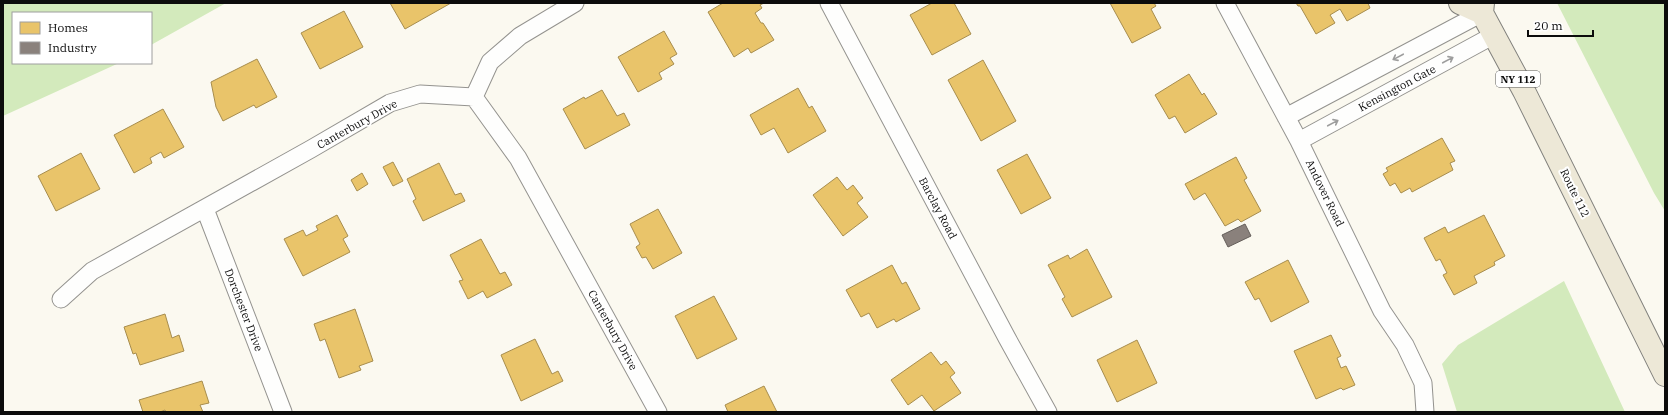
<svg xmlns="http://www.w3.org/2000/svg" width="1668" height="415" font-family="'IBM Plex Serif',serif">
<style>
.forest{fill:#d3eabc}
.homes{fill:#e9c46a;stroke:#a78d4e}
.industry{fill:#8a817c;stroke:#645e5a}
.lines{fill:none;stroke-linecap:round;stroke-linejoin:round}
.minor-casing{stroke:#94938f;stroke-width:19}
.primary-casing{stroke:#81807c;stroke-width:24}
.minor{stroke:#fefefd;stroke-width:17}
.primary{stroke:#ede8d7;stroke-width:22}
.oneway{stroke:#9d9d9d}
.labels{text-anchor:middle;stroke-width:4;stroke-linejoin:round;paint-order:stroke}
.shield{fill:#fff;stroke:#555;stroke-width:1}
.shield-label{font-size:10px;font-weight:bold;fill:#0c0c0c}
.street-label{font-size:11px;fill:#0c0c0c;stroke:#fff}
</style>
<rect width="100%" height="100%" fill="#fbf9f0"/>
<path class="forest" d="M3,3H226L151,45V13H13V63H119L3,116Z
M1557,3H1665V211L1654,193Z
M1564,281L1625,412H1457L1442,364L1458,345Z"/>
<path class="homes" d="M390,3H451L405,29Z
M723,3H764L760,5L762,8L755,13L761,23H763L774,40L751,53L748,48L734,57L708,12Z
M932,3H954L971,34L932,55L910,15Z
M1110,3H1154L1156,6L1151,9L1161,28L1132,43Z
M1296,3H1368L1370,8L1347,21L1340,9L1330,15L1335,23L1316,34L1300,6H1298Z
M344,11L363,47L320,69L301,33Z
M664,31L677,54L670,58L674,64L659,73L662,79L638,92L618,57Z
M257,59L277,97L256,108L254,105L223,121L216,107L211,82Z
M983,60L1016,121L981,141L948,80Z
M1189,74L1202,95L1204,93L1217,114L1185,133L1175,116L1169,119L1155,95Z
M798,88L809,108L812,106L826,131L788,153L774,128L761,135L750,115Z
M602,90L617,116L624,113L630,125L585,149L563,109L584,97L585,99Z
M163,109L184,147L164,158L161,152L150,158L152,163L134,173L114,135Z
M1442,138L1455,161L1450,163L1453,170L1412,192L1410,188L1401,193L1395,183L1390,186L1383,174L1388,171L1386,168Z
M81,153L100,189L56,211L38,176Z
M1027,154L1051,198L1021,214L997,170Z
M1236,157L1247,178L1244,180L1261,211L1241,222L1238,219L1225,226L1205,193L1194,200L1185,184Z
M393,162L403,181L393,186L383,167Z
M439,163L455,195L461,193L465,201L423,221L413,201L416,199L407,179Z
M362,173L368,184L357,191L351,180Z
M837,177L847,190L853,185L863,198L857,203L868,217L843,236L813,195Z
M658,209L682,253L653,269L646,257L642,258L636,247L640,244L630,224Z
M337,215L348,236L343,239L350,252L303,276L284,239L303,230L306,236L318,230L316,226Z
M1484,215L1505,256L1494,262L1495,265L1474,276L1477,283L1454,295L1443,275L1447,273L1440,259L1436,261L1424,238L1445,227L1448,233Z
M481,239L500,274L505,272L512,285L487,298L483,291L468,299L459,281L463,280L450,255Z
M1087,249L1112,297L1072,317L1062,299L1065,297L1048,265L1068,255L1070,259Z
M1288,260L1309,302L1271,322L1259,298L1255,300L1245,282Z
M892,265L902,284L906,282L920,309L896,322L894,319L877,328L869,313L861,317L846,290Z
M714,296L737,339L697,359L675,316Z
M355,309L373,361L359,366L361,370L339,378L325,339L320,341L314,324Z
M165,314L172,338L179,335L184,351L140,365L136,353L133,354L124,327Z
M1331,335L1341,356L1337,358L1341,368L1346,366L1355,385L1343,390L1341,388L1316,399L1294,351Z
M535,339L552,374L558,371L563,381L521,401L501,355Z
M1137,340L1157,383L1117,402L1097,360Z
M931,352L941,365L946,361L955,373L950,377L961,393L934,411L922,395L908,405L891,380Z
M202,381L209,403L200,405L203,412H166L165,410L160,412H143L139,400Z
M764,386L777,412H728L725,405Z"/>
<path class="industry" d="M1245,224L1251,236L1228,247L1222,235Z"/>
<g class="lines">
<g class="minor-casing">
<path id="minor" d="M829,3L1007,338L1048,412
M1225,3L1299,141L1382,311L1405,345L1423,383L1425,412
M474,97L490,62L520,36L575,3
M1286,117L1482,13
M1299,141L1494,35
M205,209L283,412
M61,299L92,271L311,149L390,103L420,94L474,97L518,158L658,412"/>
</g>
<g class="primary-casing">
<path id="primary" d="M1460,3L1482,13
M1483,3L1482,13L1524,91L1665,375"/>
</g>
<use href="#minor" class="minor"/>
<use href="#primary" class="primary"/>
</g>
<defs><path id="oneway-shaft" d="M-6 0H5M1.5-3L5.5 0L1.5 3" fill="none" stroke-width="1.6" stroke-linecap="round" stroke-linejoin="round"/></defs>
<g class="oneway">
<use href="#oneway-shaft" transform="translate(1398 57) rotate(152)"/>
<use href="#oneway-shaft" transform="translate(1448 60) rotate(-28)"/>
<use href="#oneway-shaft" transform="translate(1333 123) rotate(-28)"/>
</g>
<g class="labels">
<rect class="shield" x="1496" y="71" width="44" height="16" rx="3"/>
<g class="shield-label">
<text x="1518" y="83">NY 112</text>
</g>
<g class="street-label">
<text transform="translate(1397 88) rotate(-28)" y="4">Kensington Gate</text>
<text transform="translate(357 124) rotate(-29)" y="4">Canterbury Drive</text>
<text transform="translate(1325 193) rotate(64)" y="4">Andover Road</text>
<text transform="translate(1575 193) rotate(64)" y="4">Route 112</text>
<text transform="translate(938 208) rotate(62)" y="4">Barclay Road</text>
<text transform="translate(244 310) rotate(69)" y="4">Dorchester Drive</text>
<text transform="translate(613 330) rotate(61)" y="4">Canterbury Drive</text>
</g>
</g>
<rect width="1668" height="415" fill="none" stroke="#0c0c0c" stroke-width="8"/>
<rect x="12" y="12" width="140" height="52" fill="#ffffff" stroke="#9e9e9e"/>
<rect x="20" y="22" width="20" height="12" fill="#e9c46a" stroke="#9e9e9e"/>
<text x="48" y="32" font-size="12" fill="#0c0c0c">Homes</text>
<rect x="20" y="42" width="20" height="12" fill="#8a817c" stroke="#9e9e9e"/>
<text x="48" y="52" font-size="12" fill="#0c0c0c">Industry</text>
<path d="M1528 30v6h65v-6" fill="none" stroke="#0c0c0c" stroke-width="2"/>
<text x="1534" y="30" font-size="12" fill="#0c0c0c" stroke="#ffffff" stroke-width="3" paint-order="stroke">20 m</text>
</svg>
